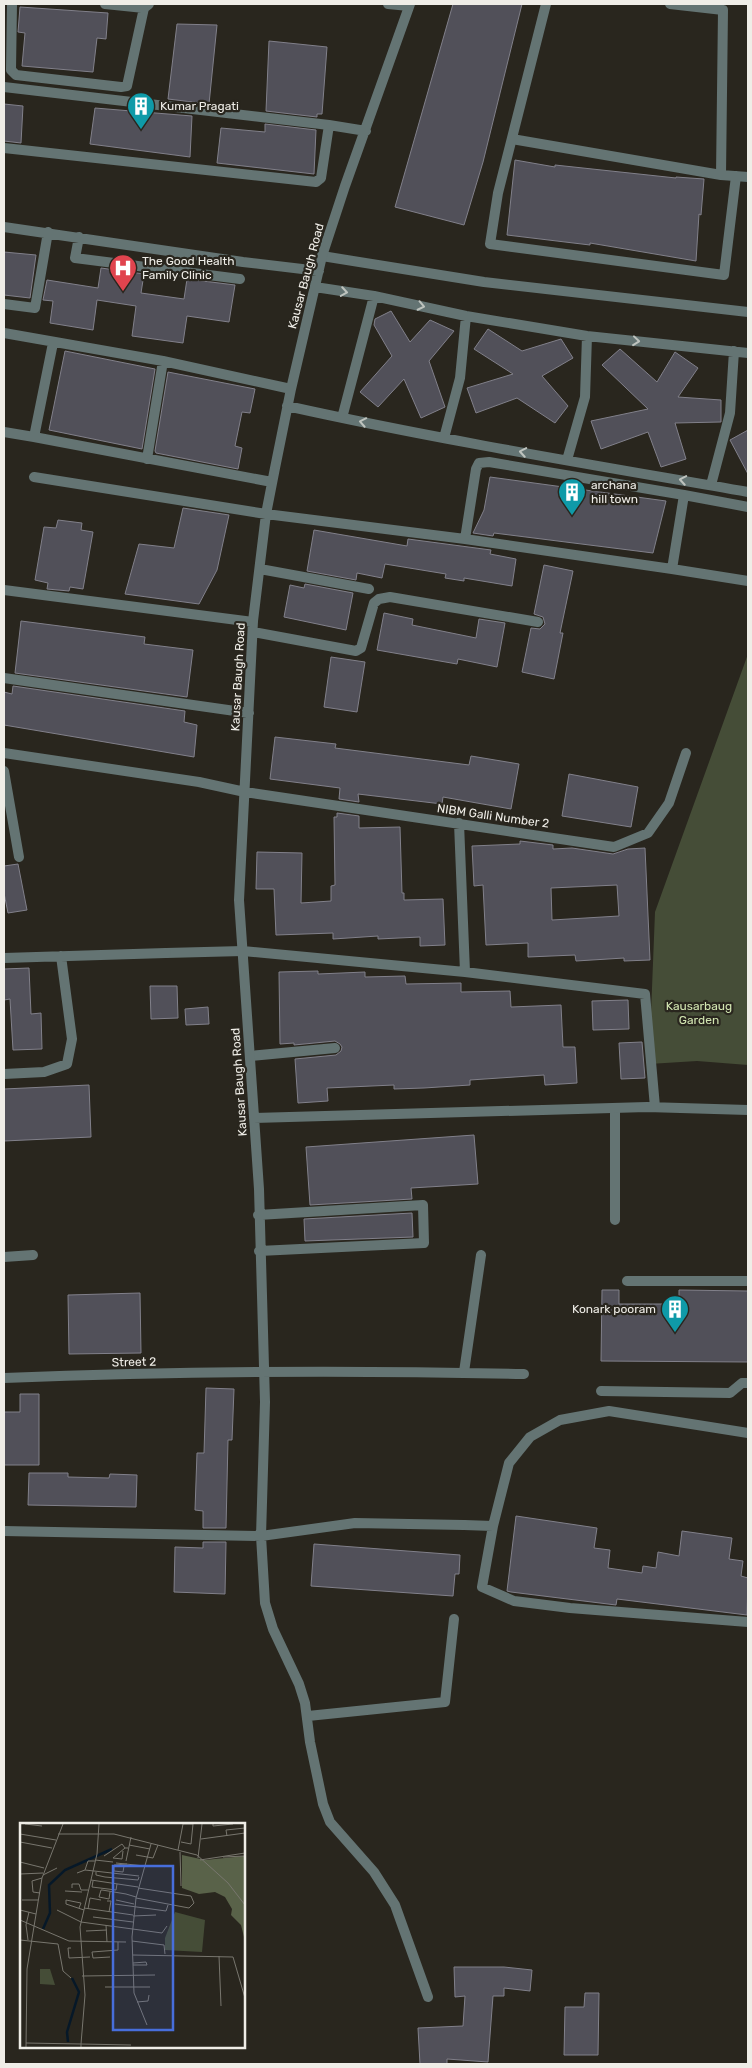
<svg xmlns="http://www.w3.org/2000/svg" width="752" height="2068" font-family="Rubik,sans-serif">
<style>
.green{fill:#454d37}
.building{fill:#515059;stroke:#81808a;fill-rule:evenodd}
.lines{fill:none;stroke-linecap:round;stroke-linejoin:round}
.service{stroke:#647473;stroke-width:10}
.minor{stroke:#647473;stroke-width:10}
.oneway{stroke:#bec3be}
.labels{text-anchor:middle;stroke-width:4.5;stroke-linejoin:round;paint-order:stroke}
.poi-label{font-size:12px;fill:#efede7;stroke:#29261e;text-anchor:start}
.street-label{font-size:12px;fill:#efede7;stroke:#29261e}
.park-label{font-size:12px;fill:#d2e5b1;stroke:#29261e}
.inset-river{fill:none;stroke:#061828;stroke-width:2.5}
.inset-road{fill:none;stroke:#78766e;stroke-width:1}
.view{fill:#476edb;fill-opacity:0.15;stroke:#476edb;stroke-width:2.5}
.inset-edge{fill:none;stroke:#efede7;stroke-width:2.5}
</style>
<rect width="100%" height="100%" fill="#29261e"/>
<path class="green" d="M748,654V1065L697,1061L649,1064L655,912Z"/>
<path class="building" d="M453,4H522L483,162L464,225L395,207Z
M20,7L108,13L106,39L97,38L93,72L22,66L25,33L18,32Z
M177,24L217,25L209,104L168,99Z
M269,41L327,47L322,114H317V117L266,111Z
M4,104L23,106L21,143L4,141Z
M95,108L192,116L190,157L90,144Z
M265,124L316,130L314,174L217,163L221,128L265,132Z
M515,160L555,167V165L676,178V177L704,179L701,215L699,214L696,261L590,243V245L507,235Z
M4,252L36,255L30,298L4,295Z
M101,268L144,274L141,293L184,299L187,279L235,285L229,322L187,316L183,343L132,336L136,306L97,300L93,330L50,323L53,301L43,300L47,280L98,288Z
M391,311L410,342L430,320L454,331L429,361L445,407L421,418L404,379L378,407L360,392L392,356L374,325L375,319Z
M488,329L522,351L561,339L573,358L542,376L568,406L555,423L517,398L476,413L467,388L513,374L474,349Z
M620,349L657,382L675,352L698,368L678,397L721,400V422L675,423L686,459L661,467L648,432L601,449L591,421L648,409L602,365Z
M65,351L155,369L142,449L49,430Z
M168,372L255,389L250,413L242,412L235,446L242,448L238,469L156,453L155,451Z
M748,430V474L730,440Z
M490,477L666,501L653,553L494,533L493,536L473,533L484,510Z
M183,508L229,515L217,570L199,604L125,594L139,544L174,548Z
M58,520L82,523L81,530L93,532L83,589L70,587L69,591L47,589L48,583L35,580L44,527L56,528Z
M314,530L407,546L408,539L491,550L490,554L516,559L512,586L464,578V581L445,578L446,574L385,564L382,578L357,573L356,580L307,571Z
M544,565L573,571L560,633H563L554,679L522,672L531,628L540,629L545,624L543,617L534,614Z
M305,584L353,593L346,630L284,617L290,585L304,588Z
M384,613L413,619L412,625L476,638L479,619L505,623L497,667L458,659L457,664L377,650Z
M21,621L145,637L144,644L193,650L187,697L15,673Z
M331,657L365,662L357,712L324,707Z
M13,686L185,711L184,722L197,725L194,757L4,725V692L12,694Z
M275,737L336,744L335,748L469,765L471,756L519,764L511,809L443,797L442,804L358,794L359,802L339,799L340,788L270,779Z
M569,774L638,787L631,827L562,816Z
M337,813L359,816V828L400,827L402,893H404V900L443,899L445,945L420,946V937L378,939V936L333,939V933L276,935L274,889H256L257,852L302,853L301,903L331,901V886L335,885L334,817H337Z
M520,841L553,845V849L572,848L613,854L628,849L645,848L650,960L624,961V958L576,961L575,955L528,957V943L486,945L483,885L474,886L472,846L520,844ZM617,885L619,916L552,920L551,888Z
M18,864L27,910L8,913L4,893V866Z
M29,968L31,1014L41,1013L42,1049L13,1050L10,999L4,1000V969Z
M318,971V974L365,972V977L405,976L406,984L461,983V992L510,991L511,1007L561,1005L563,1047H575L577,1083L545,1085L544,1075L470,1080V1085L424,1088L394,1089V1085L327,1088L328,1101L298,1103L295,1059L336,1055L341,1051L342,1047L340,1044L335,1041L294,1045V1043L280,1044L279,972Z
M150,986H177L178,1018L151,1019Z
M628,1000L629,1029L593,1030L592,1001Z
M208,1007L209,1024L186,1025L185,1009Z
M642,1042L645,1078L621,1079L619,1043Z
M89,1085L91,1137L4,1141V1089Z
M474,1135L478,1184L411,1188L412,1199L310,1205L306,1147Z
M412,1213L413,1237L305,1241L304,1219Z
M602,1290H619V1304H679V1290L748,1291V1362L601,1361Z
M140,1293L141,1353L69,1354L68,1295Z
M206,1388L234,1389L232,1440H228L226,1528H203V1511L195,1510L197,1453H204Z
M20,1394H39V1465H4V1412H20Z
M29,1473H68V1477L109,1478L110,1474L137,1475L136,1507L28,1505Z
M516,1516L597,1528L594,1548L610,1550L608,1568L642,1573L643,1566L656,1568L658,1552L679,1556L682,1531L732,1538L729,1559L743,1561L741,1576L748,1578L747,1615L617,1599L616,1605L511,1592L507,1591Z
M203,1542H226L225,1594L174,1592L175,1547L203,1548Z
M314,1544L460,1555L459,1574H455L453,1596L311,1586Z
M454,1967H504L532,1970L530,1991L504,1988V1996H493L488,2062L447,2059V2064H420L418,2028L463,2026L465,1996L455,1997Z
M585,1993H599L598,2055H564L565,2007H584Z"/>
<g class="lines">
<path class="service" d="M546,4L498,193L490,244L724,275L736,176
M512,139L721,175L723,10L670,4
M721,175L748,177
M322,256L484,282L748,312
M166,953L243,951
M250,1056L335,1048
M615,1108V1220
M4,1257L33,1255
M627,1281H748
M601,1391L730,1393L742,1383H748
M748,1433L609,1411L560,1420L530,1437L509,1463L493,1526L482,1587L514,1601L570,1608L748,1622
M464,1525L493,1526"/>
<path class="minor" d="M12,4L11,70L16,75L121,87L127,86L144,8L149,4
M105,4L144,8
M388,4L409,6
M410,4L345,186L322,256L291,389L275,468L266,514L253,621L239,900L259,1189L265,1402L261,1536L265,1603L273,1629L299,1684L305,1703L310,1742L323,1804L330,1822L374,1872L395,1905L428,1997
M4,87L329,125
M4,148L316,182L321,178L329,125L366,131
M4,227L243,262L319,271
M79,237L75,258L240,279
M315,287L374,296L466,316L587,336L748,353
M4,304L35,308L48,232
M4,333L163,361L291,389
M287,406C440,440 594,465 748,492
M342,418L374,296
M4,432L34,437L53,343
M34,437L272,482
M444,438L460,378L466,316
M147,459L163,361
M567,460L585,397L587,336
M34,477L266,514L465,539L672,569L684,495L748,507
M711,485L730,413L734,351
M465,539L476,469L479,463L489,462L684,495
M260,569L369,589
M672,569L748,581
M4,590L253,622
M253,632L356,651L361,648L374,603L379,599L390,597L538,622
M4,678L249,713
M4,753L199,782L245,792L614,847L648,833L669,803L686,753
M4,771L19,857
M459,823L465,972
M243,951L465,972L645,994L655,1107
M4,958L166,953
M4,1074L44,1072L67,1064L72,1039L61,956
M254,1118L647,1107L748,1110
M258,1215L423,1205L424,1243L259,1251
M464,1372L481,1255
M4,1378C177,1371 351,1370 524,1374
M4,1531L261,1536L355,1523L464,1525
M308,1716L445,1702L454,1619"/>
</g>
<defs><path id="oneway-chevron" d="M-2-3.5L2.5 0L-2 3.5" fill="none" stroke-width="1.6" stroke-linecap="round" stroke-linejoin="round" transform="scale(1.25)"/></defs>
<g class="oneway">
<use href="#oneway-chevron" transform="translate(344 292) rotate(9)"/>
<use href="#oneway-chevron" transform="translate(421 306) rotate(12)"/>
<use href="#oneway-chevron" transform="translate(636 341) rotate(6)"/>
<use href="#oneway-chevron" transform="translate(363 422) rotate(-169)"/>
<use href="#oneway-chevron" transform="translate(523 452) rotate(-170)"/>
<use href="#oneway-chevron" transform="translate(683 480) rotate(-170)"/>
</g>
<defs>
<g id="building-pin" transform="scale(1.4375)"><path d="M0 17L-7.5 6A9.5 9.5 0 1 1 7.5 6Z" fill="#0f9aa8" stroke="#29261e"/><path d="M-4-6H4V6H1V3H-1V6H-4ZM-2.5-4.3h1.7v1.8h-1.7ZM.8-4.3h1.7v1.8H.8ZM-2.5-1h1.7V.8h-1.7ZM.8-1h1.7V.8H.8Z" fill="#fff"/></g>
<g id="hospital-pin" transform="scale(1.4375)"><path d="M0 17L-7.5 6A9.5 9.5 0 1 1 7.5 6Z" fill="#e0444e" stroke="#29261e"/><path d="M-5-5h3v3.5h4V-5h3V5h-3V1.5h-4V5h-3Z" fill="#fff"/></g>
</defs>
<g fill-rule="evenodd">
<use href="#building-pin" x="141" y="106"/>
<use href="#hospital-pin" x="123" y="268"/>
<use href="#building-pin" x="572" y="492"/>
<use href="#building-pin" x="675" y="1309"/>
</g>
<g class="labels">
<g class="poi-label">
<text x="160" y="110">Kumar Pragati</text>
<text x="142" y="265">The Good Health<tspan x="142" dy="14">Family Clinic</tspan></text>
<text x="591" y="489">archana<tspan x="591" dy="14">hill town</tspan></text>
<text x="656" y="1313" text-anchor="end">Konark pooram</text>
</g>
<g class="street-label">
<text transform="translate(306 276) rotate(-75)" y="4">Kausar Baugh Road</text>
<text transform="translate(238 677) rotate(-87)" y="4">Kausar Baugh Road</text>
<text transform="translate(493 816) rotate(8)" y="4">NIBM Galli Number 2</text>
<text transform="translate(239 1082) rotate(-94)" y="4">Kausar Baugh Road</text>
<text transform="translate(134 1362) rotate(-1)" y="4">Street 2</text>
</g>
<g class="park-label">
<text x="699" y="1010">Kausarbaug<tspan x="699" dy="14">Garden</tspan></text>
</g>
</g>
<g transform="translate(20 1823)">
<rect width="225" height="225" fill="#29261e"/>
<path d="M155,89L185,97L182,129L145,127V115ZM20,146H30L35,162L20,161Z" fill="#454d37"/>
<path d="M162,32L185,37L225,33V118L221,102L211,92L212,86L205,74L195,69L179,71L162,65Z" fill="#596249"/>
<path class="inset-river" d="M23,106L30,90L29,62L45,47L92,26M48,219L47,209L59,169L52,155"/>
<path class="inset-road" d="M5,1L22,3M193,1V3L213,1M0,11L36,17M38,11H94L177,32L208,60L225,82M207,13L206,7L225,5M181,16L225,10M0,19L32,25M109,22L130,26M158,27L163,1H173L171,21L161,19M103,28L102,36L93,35L105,25H108M160,29L161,63M116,32L133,35L138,22M84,33L102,21L105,25M203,34L225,33M178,35L182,1M75,37L93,39M180,37L225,30M106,38L111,14M0,39L24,45M96,40L125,43M104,43L103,49L94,48V42L107,41M65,47L68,38H75M76,49V52L85,54L118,57L119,54M57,50L65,47L119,53M0,51L23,50M23,52L37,45M71,57L118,64M73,58L72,64L96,67L97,61M52,65V61H59L61,67H68M45,68L62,69M90,69L89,76L79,74L81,67H82L106,71L116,74M20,70L13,69L12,58L22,55M116,75L169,85L174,80L171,73L118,65M2,77H18M96,77L114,81M87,78H91L89,89M95,81L146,88L148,82M59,85L61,80L46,77V81L64,87M64,85L113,92M68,86L70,75L81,77M0,87L16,91M37,87L61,99L142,110L147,103M113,93L136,92M73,94L113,99M0,97L49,118L106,119M86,102L87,119M66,108L87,107M0,117L38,121L43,148L51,155M8,117L6,102L9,89M112,118L144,122L145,131M51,125H48L49,135L70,134M113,132L213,134L225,175M199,133L201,183M90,134L73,135L72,129L98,127V119M113,140L126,139L127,142H113M62,153L135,152M85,164H130M117,179L128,178L129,172M127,202L114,170L112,114L116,75L131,21M6,220L61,221L65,172L60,104L77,31L79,1M6,224L7,146L22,55L43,1M61,224V221L111,222"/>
<path class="view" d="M93,43H153V207H93Z"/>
<rect width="225" height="225" class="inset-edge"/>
</g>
<rect width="752" height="2068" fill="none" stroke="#efede7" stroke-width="10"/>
</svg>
